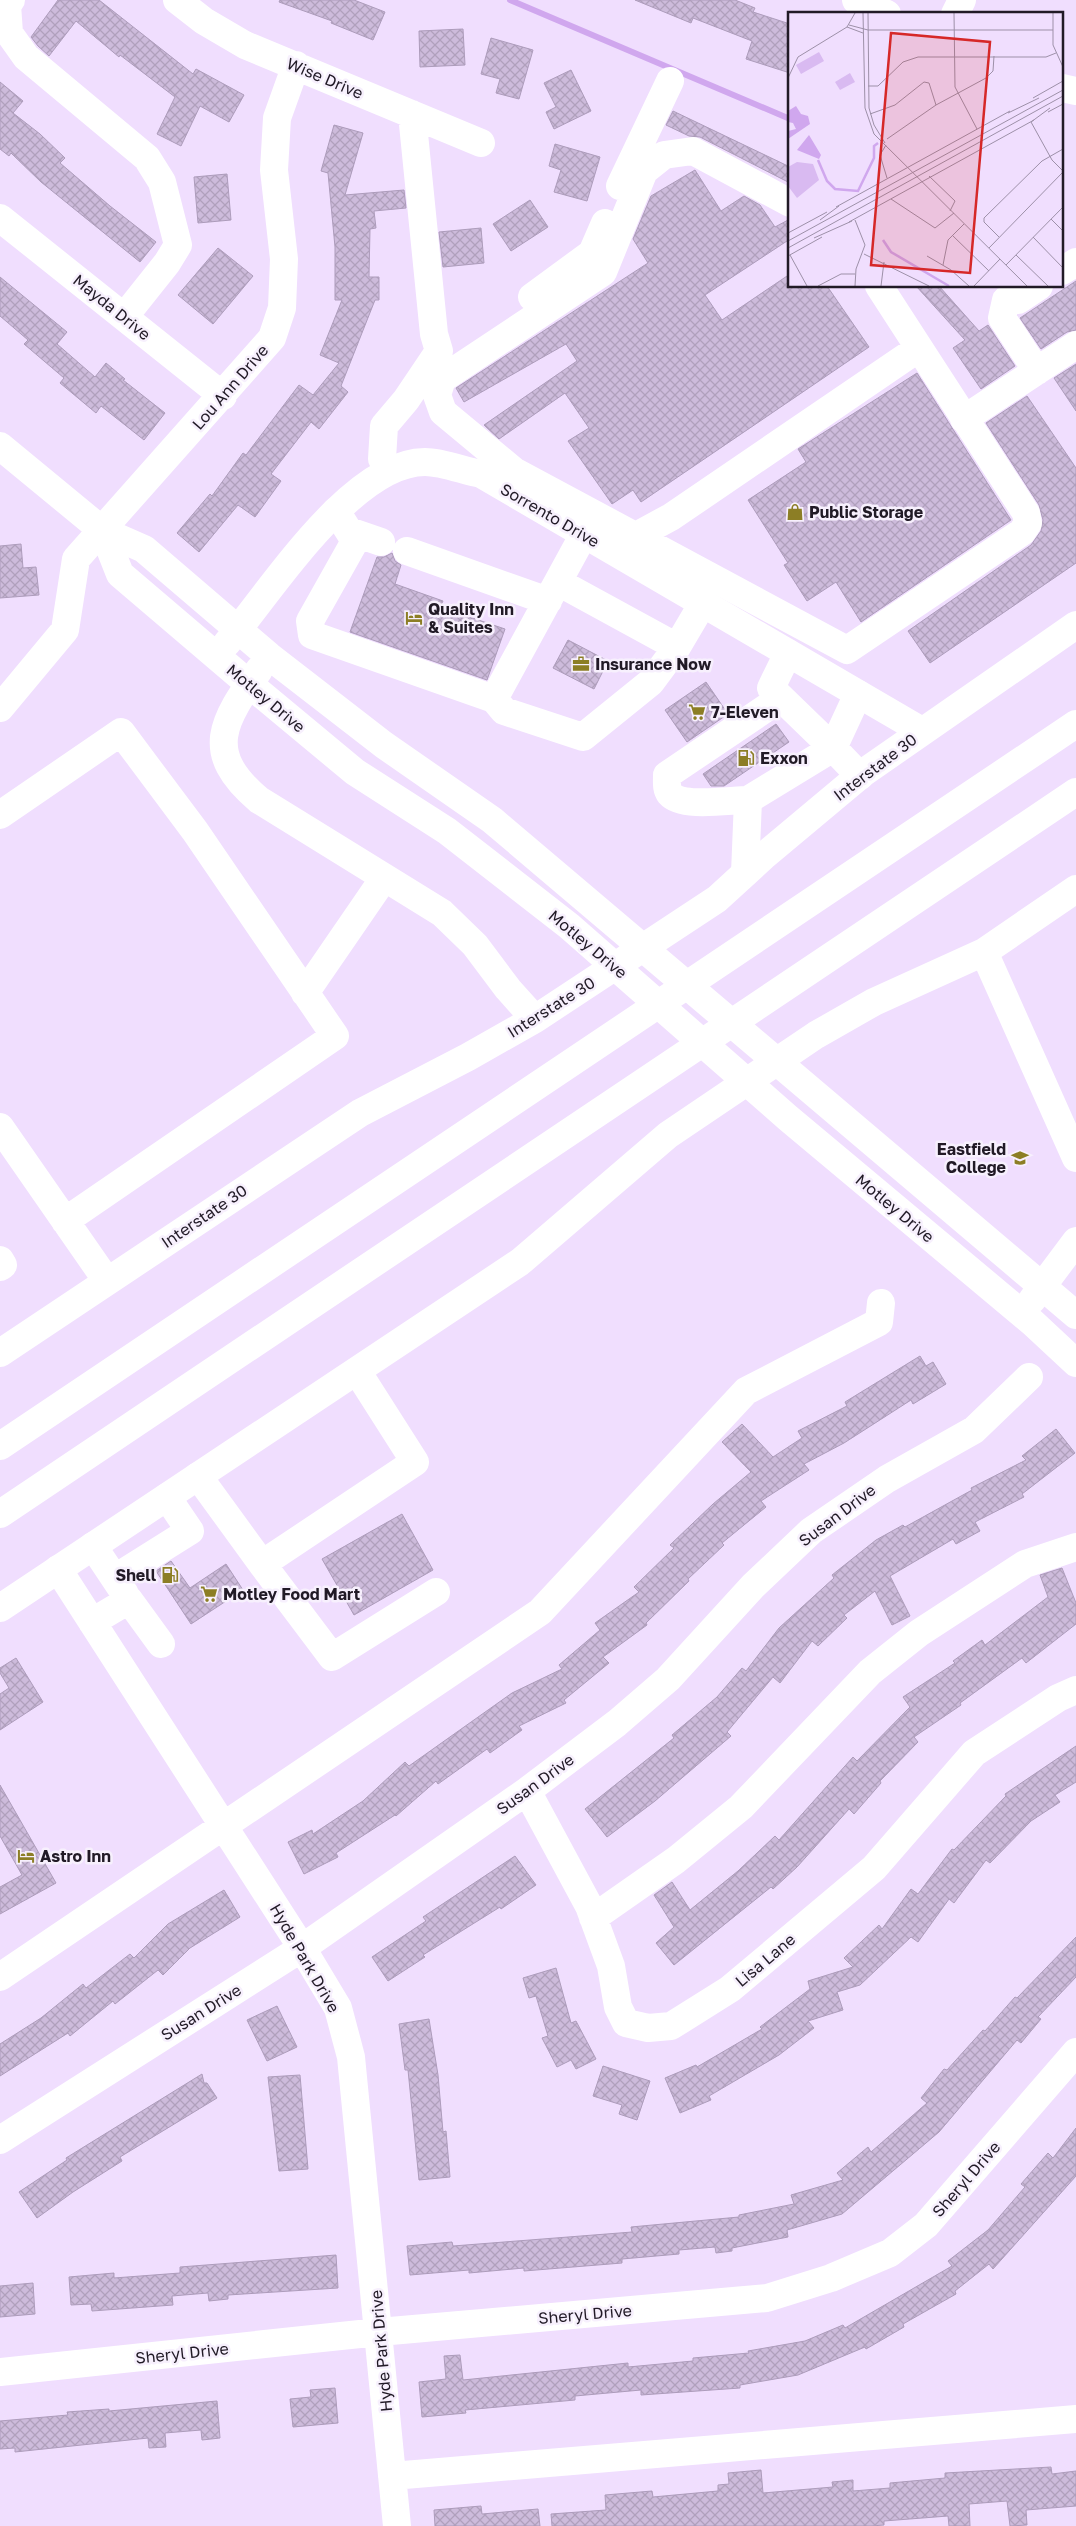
<svg xmlns="http://www.w3.org/2000/svg" width="1076" height="2526" font-family="'Golos Text',sans-serif">
<style>
.lines{fill:none;stroke-linecap:round;stroke-linejoin:round}
.stream{stroke:#d0a7ee;stroke-width:6}
.building{fill:url(#building-cross-hatch);stroke:#ad9cbb}
.minor{stroke:#fff;stroke-width:28}
.major{stroke:#fff;stroke-width:28}
.highway{stroke:#fff;stroke-width:28}
.labels{text-anchor:middle;stroke-width:5;stroke-linejoin:round;paint-order:stroke}
.street-label{font-size:16px;fill:#211a26;stroke:#f7f0fd}
.poi-label{font-size:16px;font-weight:bold;fill:#211a26;stroke:#f7f0fd;text-anchor:start}
.inset-river{fill:none;stroke:#d0a7ee;stroke-width:2.5}
.inset-road{fill:none;stroke:#9d90a8;stroke-width:1}
.view{fill:#d62828;fill-opacity:0.15;stroke:#d62828;stroke-width:2.5}
.inset-edge{fill:none;stroke:#211a26;stroke-width:2.5}
</style>
<defs>
<pattern id="building-cross-hatch" width="8" height="8" patternUnits="userSpaceOnUse" patternTransform="scale(1.25)"><rect width="8" height="8" fill="#cdbbdb"/><path d="M0 0l8 8M0 8l8-8" fill="none" stroke="#b0a0bc"/></pattern>
</defs>
<rect width="100%" height="100%" fill="#f0defe"/>
<g class="lines">
<path class="stream" d="M510,0L790,119"/>
</g>
<path class="building" d="M58,0H99L193,74L196,69L244,95L229,122L200,106L181,146L157,134L175,97L120,55L119,57L76,21L49,56L38,46L31,37Z
M280,0H354L385,12L373,40L331,23L332,21L279,2Z
M635,0H735L755,8L753,12L790,24V73L746,59L752,41L693,18L691,23Z
M463,29L465,65L420,67L419,31Z
M491,38L533,50L519,99L496,93L500,79L481,74Z
M571,70L591,111L554,129L546,112L556,107L544,83Z
M0,82L23,101L13,113L40,134L65,158L60,163L110,206L156,242L140,262L41,182L11,153L9,156L0,149Z
M673,111L790,167V183L700,137L689,136L666,125Z
M334,125L363,133L345,195L404,190L406,208L374,211L376,228L370,229L369,277H379V300H375L341,386L348,392L319,429L311,422L271,474L281,481L255,517L238,505L199,552L177,533L210,494L212,496L243,453L246,455L299,385L313,395L339,363L320,355L342,300H335V247L328,173L321,171Z
M555,144L600,157L587,201L554,192L561,170L549,166Z
M695,170L721,211L744,196L760,205L775,227L790,219V239L705,295L722,320L790,274V286H827L869,347L641,502L633,490L612,504L568,441L589,428L565,393L499,439L484,425L577,361L566,344L464,402L456,388L648,263L633,239L651,196Z
M227,174L231,220L198,223L194,177Z
M530,200L548,227L511,251L493,224Z
M481,228L484,263L443,267L439,232Z
M218,248L253,276L213,324L178,295Z
M0,277L67,332L57,344L95,377L106,363L125,379L123,380L165,413L144,440L101,406L96,413L60,383L64,378L24,344L28,340L0,316Z
M1076,281V330L1067,332L1041,349L1020,318Z
M916,286H939L979,331L988,325L1015,366L981,389L953,348L965,340Z
M1076,364V411L1054,378Z
M917,373L1011,520L861,622L836,582L807,601L784,565L788,563L748,500L806,462L798,449Z
M1027,396L1076,468V563L930,663L908,631L1031,545L1041,531L1043,520L1039,505L986,423Z
M21,544L23,568L36,567L39,595L0,598V546Z
M392,553L395,561L401,565L395,584L443,601L440,607L505,629L487,680L350,632L377,557H384Z
M568,640L608,661L594,689L553,668Z
M706,682L728,714L687,742L665,710Z
M776,724L789,742L724,786H711L703,774Z
M920,1356L926,1366L933,1362L946,1384L913,1404L911,1400L844,1443L804,1464L809,1470L761,1501L766,1507L722,1543L724,1545L688,1579L689,1581L646,1623L647,1625L603,1657L609,1663L564,1700L566,1703L519,1726L522,1730L490,1753L487,1749L438,1784L436,1781L396,1816L395,1815L336,1853L338,1857L304,1874L288,1842L312,1830L313,1834L363,1801L405,1762L409,1766L512,1693L562,1669L559,1665L600,1630L595,1623L639,1592L634,1587L674,1548L670,1545L713,1504L751,1472L722,1442L742,1424L773,1457L802,1438L798,1431L847,1406L845,1402Z
M1056,1429L1075,1453L1022,1494L1024,1497L975,1522L980,1531L956,1544L953,1539L890,1576L910,1616L892,1625L875,1591L844,1615L847,1618L818,1646L812,1641L780,1683L773,1677L727,1732L731,1736L655,1801L607,1837L585,1809L674,1738L672,1735L717,1697L742,1668L746,1671L779,1628L834,1578L832,1575L876,1540L903,1525L905,1527L972,1490L971,1488L1026,1460L1022,1456Z
M402,1514L433,1570L354,1615L322,1559Z
M171,1561L190,1588L226,1564L243,1590L191,1624L156,1571Z
M1062,1568L1076,1603V1624L1026,1663L1022,1658L960,1703L961,1705L914,1737L918,1742L880,1781L881,1783L854,1814L849,1809L797,1867L773,1889L771,1887L674,1965L656,1943L674,1927L654,1895L672,1882L690,1910L738,1871L775,1836L779,1840L853,1757L857,1761L910,1707L903,1697L955,1663L953,1661L982,1640L985,1645L1048,1597L1040,1575Z
M16,1658L43,1702L0,1730V1694L9,1688L0,1673V1668Z
M1076,1746V1782L1055,1795L1060,1802L1031,1821L990,1863L986,1860L954,1903L949,1899L918,1942L911,1937L860,1985L837,1992L843,2010L808,2021L814,2028L779,2055L709,2096L711,2100L680,2113L665,2078L696,2065L697,2067L762,2029L760,2027L810,1989L808,1981L853,1967L844,1958L879,1925L882,1929L911,1889L918,1894L952,1849L954,1850L1006,1796L1005,1794Z
M0,1785L56,1883L0,1914V1887L22,1875L0,1836Z
M515,1856L536,1885L501,1909L500,1907L423,1955L425,1957L388,1981L372,1957L426,1921L423,1917Z
M224,1890L240,1917L190,1948L163,1975L158,1970L115,2004L113,2001L70,2036L68,2033L0,2076V2044L41,2018L83,1984L86,1988L130,1954L134,1958L168,1924Z
M1076,1937V1977L1038,2017L1041,2019L1021,2043L1017,2040L939,2132L842,2214L787,2230L788,2237L732,2248V2251L716,2253L715,2247L679,2250V2254L622,2259V2263L524,2271V2268L469,2273V2270L410,2275L407,2246L452,2242L453,2246L632,2232L631,2227L739,2217V2215L794,2204L791,2195L843,2180L837,2173L868,2147L871,2152L927,2103L921,2098L944,2069L947,2070L983,2030L985,2031L1015,1997L1017,1998Z
M556,1968L571,2023L576,2021L596,2059L576,2069L571,2060L557,2067L542,2038L548,2036L536,1996L529,1998L523,1978Z
M277,2006L297,2047L267,2061L247,2020Z
M429,2019L438,2075L443,2132L446,2131L450,2177L419,2180L408,2070H405L399,2024Z
M603,2066L650,2081L637,2120L619,2114L622,2105L593,2096Z
M202,2074L204,2083H207L217,2098L120,2157L122,2161L73,2192L37,2218L19,2192L67,2160L66,2158Z
M300,2075L308,2169L279,2171L268,2077Z
M1076,2128V2176L993,2269L989,2264L955,2291L956,2294L903,2324L904,2327L866,2349L865,2347L798,2375L740,2385V2388L641,2395V2390L575,2396V2400L465,2410L466,2413L422,2417L419,2382L446,2379L444,2356L460,2355L463,2380L628,2363V2367L693,2361V2358L749,2353L748,2351L805,2341L843,2325L845,2328L952,2266L948,2261L988,2230L1025,2187L1021,2184L1048,2153L1053,2158Z
M336,2255L338,2288L228,2295V2299L209,2301L208,2293L172,2296L173,2305L92,2311L91,2304L71,2305L69,2277L114,2273V2278L180,2273V2267Z
M33,2283L35,2314L0,2317V2286Z
M335,2388L338,2423L293,2427L290,2399L311,2397L310,2390Z
M217,2401L220,2438L202,2440L201,2430L165,2433L166,2447L149,2448L148,2438L15,2452V2448L0,2449V2421L68,2415L67,2412L109,2409V2411Z
M1051,2467L1052,2474L1076,2471V2506L1026,2510L1027,2525L1010,2526L1007,2501L969,2504L970,2526H949L948,2516L884,2521V2525L871,2526H552L551,2514L606,2510L605,2495L652,2491L653,2497L718,2491V2485L729,2484L728,2473L761,2470L763,2493L833,2487L832,2482L853,2480V2491L890,2488V2483L945,2478V2473Z
M481,2506L482,2514L538,2509L540,2526H435L434,2510Z"/>
<g class="lines">
<path class="minor" d="M11,0L7,5L9,33L26,57L147,158L162,182L178,245L167,263L124,317
M177,0L204,21L245,45L481,143
M856,0L887,14
M955,14L962,0
M1062,88L1076,91
M620,186L670,81
M790,203L693,151L664,155L644,171L603,272L442,379L437,395L443,412L514,471L847,650L1022,532L1028,523L1026,513L879,286
M0,218L223,396
M1062,271L1076,262
M532,297L592,253L605,223
M1037,371L1002,318L1006,300H1018L1039,286
M964,419L1076,345
M389,470L382,459L384,426L406,400L439,351L434,334L412,114
M336,511L355,541L310,621L312,635L494,699L504,711L583,737L651,682L677,647L703,603
M349,531L381,542
M627,549L636,536L671,517L919,348
M407,551L548,601
M558,582L677,647
M788,653L771,688L833,748L858,694
M494,699L584,534
M0,708L65,630L76,559L272,338L282,308L284,259L274,170L277,118L296,65
M748,800C730,800 682,808 670,794C666,789 667,782 667,775L781,698
M0,815L121,732L195,831L335,1036L65,1221
M745,873L748,800L833,748L860,776
M305,993L384,878
M0,1127L107,1281
M0,1260L3,1265L0,1267
M198,1476L262,1564L415,1462L357,1371
M93,1546L125,1594
M262,1564L332,1657L436,1592
M58,1569L302,1948L338,2008L351,2057L397,2526
M115,1578L190,1531L167,1497
M92,1622L129,1600L161,1644
M527,1791L589,1906L611,1966L618,2007L626,2023L648,2028L671,2026L730,1989L874,1868L974,1753L1058,1698L1076,1690
M593,1918L676,1860L741,1807L870,1672L919,1633L1025,1564L1076,1547
M0,1977L540,1612L746,1391L879,1322L881,1303
M0,2140L302,1948L527,1791L617,1723L668,1679L753,1586L811,1531L887,1479L974,1430L1029,1377
M0,2372L379,2332L767,2298L831,2278L890,2253L926,2225L1076,2052
M392,2476L1076,2419"/>
<path class="major" d="M0,446L103,531L144,549L269,656L384,745L492,820L1076,1315
M103,531L120,574L249,684L355,772L447,831L569,926L788,1118L1033,1323L1076,1363
M227,643C271,591 352,462 425,462C443,462 464,471 481,474L922,731
M259,670C223,721 202,752 259,800L442,913L475,945L508,989L535,1019
M984,952L1076,1158
M1032,1300L1076,1241
M0,1353L360,1113L468,1057L535,1019L717,899L765,855L863,773L1076,625
M0,1608L520,1262L668,1135L816,1035L874,1002L984,952L1076,889"/>
<path class="highway" d="M0,1446L1076,724
M0,1514L1076,792"/>
</g>
<defs>
<g id="shop-bare" transform="scale(1.35)"><path d="M-5-2.5h2.3a2.7 3.5 0 0 1 5.4 0H5L5.5 6h-11ZM-1.5-2.5h3a1.5 2.3 0 0 0-3 0Z" fill="#8c7e25" stroke="#f7f0fd" stroke-width="2.5" paint-order="stroke"/></g>
<g id="hotel-bare" transform="scale(1.35)"><path d="M-6-4.5h1.5V1H6V5H4.5V3h-9V5H-6ZM-4 0a1.8 1.8 0 1 1 3.6 0ZM.5 0V-2.5h3Q6-2.5 6 0Z" fill="#8c7e25" stroke="#f7f0fd" stroke-width="2.5" paint-order="stroke"/></g>
<g id="office-bare" transform="scale(1.35)"><path d="M-6-3h4V-5.5h4V-3h4V5H-6ZM-1-4.5V-3h2v-1.5ZM-6 0V1H6V0Z" fill="#8c7e25" stroke="#f7f0fd" stroke-width="2.5" paint-order="stroke"/></g>
<g id="supermarket-bare" transform="scale(1.35)"><path d="M-6-5.5h2.5l.6 2H6L4.5 2H-2.5L-4.4-4H-6ZM-1.5 3.2a1.3 1.3 0 1 0 .1 0ZM3 3.2a1.3 1.3 0 1 0 .1 0Z" fill="#8c7e25" stroke="#f7f0fd" stroke-width="2.5" paint-order="stroke"/></g>
<g id="fuel-bare" transform="scale(1.35)"><path d="M-5.5-6h7V0h2V4h1.3V-2.5L3-4.5l.8-.8L6-3V5H2.5V1h-1V6h-7ZM-4.2-4.7v3.2H.2V-4.7Z" fill="#8c7e25" stroke="#f7f0fd" stroke-width="2.5" paint-order="stroke"/></g>
<g id="university-bare" transform="scale(1.35)"><path d="M0-5L7-2L0 1L-7-2ZM-4 1L0 2.5L4 1V4Q0 6-4 4Z" fill="#8c7e25" stroke="#f7f0fd" stroke-width="2.5" paint-order="stroke"/></g>
</defs>
<g fill-rule="evenodd">
<use href="#shop-bare" x="795" y="512"/>
<use href="#hotel-bare" x="414" y="618"/>
<use href="#office-bare" x="581" y="664"/>
<use href="#supermarket-bare" x="697" y="712"/>
<use href="#fuel-bare" x="746" y="758"/>
<use href="#university-bare" x="1020" y="1158"/>
<use href="#fuel-bare" x="170" y="1575"/>
<use href="#supermarket-bare" x="209" y="1594"/>
<use href="#hotel-bare" x="26" y="1856"/>
</g>
<g class="labels">
<g class="street-label">
<text transform="translate(325 78) rotate(23)" y="6">Wise Drive</text>
<text transform="translate(112 307) rotate(39)" y="6">Mayda Drive</text>
<text transform="translate(230 387) rotate(-49)" y="6">Lou Ann Drive</text>
<text transform="translate(550 515) rotate(30)" y="6">Sorrento Drive</text>
<text transform="translate(266 698) rotate(40)" y="6">Motley Drive</text>
<text transform="translate(875 767) rotate(-37)" y="6">Interstate 30</text>
<text transform="translate(588 944) rotate(40)" y="6">Motley Drive</text>
<text transform="translate(551 1007) rotate(-32)" y="6">Interstate 30</text>
<text transform="translate(895 1208) rotate(40)" y="6">Motley Drive</text>
<text transform="translate(204 1216) rotate(-34)" y="6">Interstate 30</text>
<text transform="translate(837 1515) rotate(-37)" y="6">Susan Drive</text>
<text transform="translate(535 1784) rotate(-36)" y="6">Susan Drive</text>
<text transform="translate(305 1958) rotate(60)" y="6">Hyde Park Drive</text>
<text transform="translate(765 1960) rotate(-40)" y="6">Lisa Lane</text>
<text transform="translate(201 2012) rotate(-32)" y="6">Susan Drive</text>
<text transform="translate(966 2179) rotate(-49)" y="6">Sheryl Drive</text>
<text transform="translate(585 2314) rotate(-5)" y="6">Sheryl Drive</text>
<text transform="translate(381 2351) rotate(-95)" y="6">Hyde Park Drive</text>
<text transform="translate(182 2353) rotate(-6)" y="6">Sheryl Drive</text>
</g>
<g class="poi-label">
<text x="809" y="518">Public Storage</text>
<text x="428" y="615">Quality Inn<tspan x="428" dy="18">&amp; Suites</tspan></text>
<text x="595" y="670">Insurance Now</text>
<text x="711" y="718">7-Eleven</text>
<text x="760" y="764">Exxon</text>
<text x="1006" y="1155" text-anchor="end">Eastfield<tspan x="1006" dy="18">College</tspan></text>
<text x="156" y="1581" text-anchor="end">Shell</text>
<text x="223" y="1600">Motley Food Mart</text>
<text x="40" y="1862">Astro Inn</text>
</g>
</g>
<g transform="translate(788 12)">
<rect width="275" height="275" fill="#f0defe"/>
<path d="M9,150L25,152L31,168L9,186L0,174V155Z" fill="#d9baf1"/>
<path d="M31,40L36,49L13,62L8,53ZM62,61L67,70L52,78L47,70Z" fill="#d9baf1"/>
<path d="M8,94L13,102L20,104L22,112L0,127V119L8,117L5,111L0,110V99ZM21,123L33,143L31,147L9,138Z" fill="#d0a7ee"/>
<path class="inset-river" d="M30,148L39,169L47,177L70,179L86,146V134L90,131M95,228L103,240L161,274"/>
<path class="inset-road" d="M75,1L77,96L86,122L239,274M80,1L81,96L86,113L97,131M166,1L167,75L189,117M265,1V33L275,55M61,13L80,18H265M59,15L75,21M0,66L10,45L59,15L67,1M80,74H90L115,50L130,45H258L268,41M245,86L275,69M260,100L275,92M220,101L251,86M82,102L107,93L136,70L141,71L148,93M243,110L264,148L275,159M243,110L262,96M99,127L148,93L198,66L205,59L206,44M98,133L92,143L99,166M141,164L167,189L162,199M103,187L147,216L166,201M48,195L222,99M263,207L275,219M32,208L51,194M67,208L77,233L68,257L67,274M61,210L246,108M0,221L39,200M164,223L201,259M211,225L196,210V206L254,149L275,137M245,225L275,256M26,226L64,209M0,229L275,78M0,236L275,84M201,236L275,160M76,242L141,274M2,243L19,274M228,243L260,274M0,244L34,225M139,244L163,258L181,274M155,253L160,228L176,212M218,253L275,195M30,274L53,262H67M93,274L96,250M186,274L212,247"/>
<path class="view" d="M103,21L202,30L182,261L83,253Z"/>
<rect width="275" height="275" class="inset-edge"/>
</g>
</svg>
